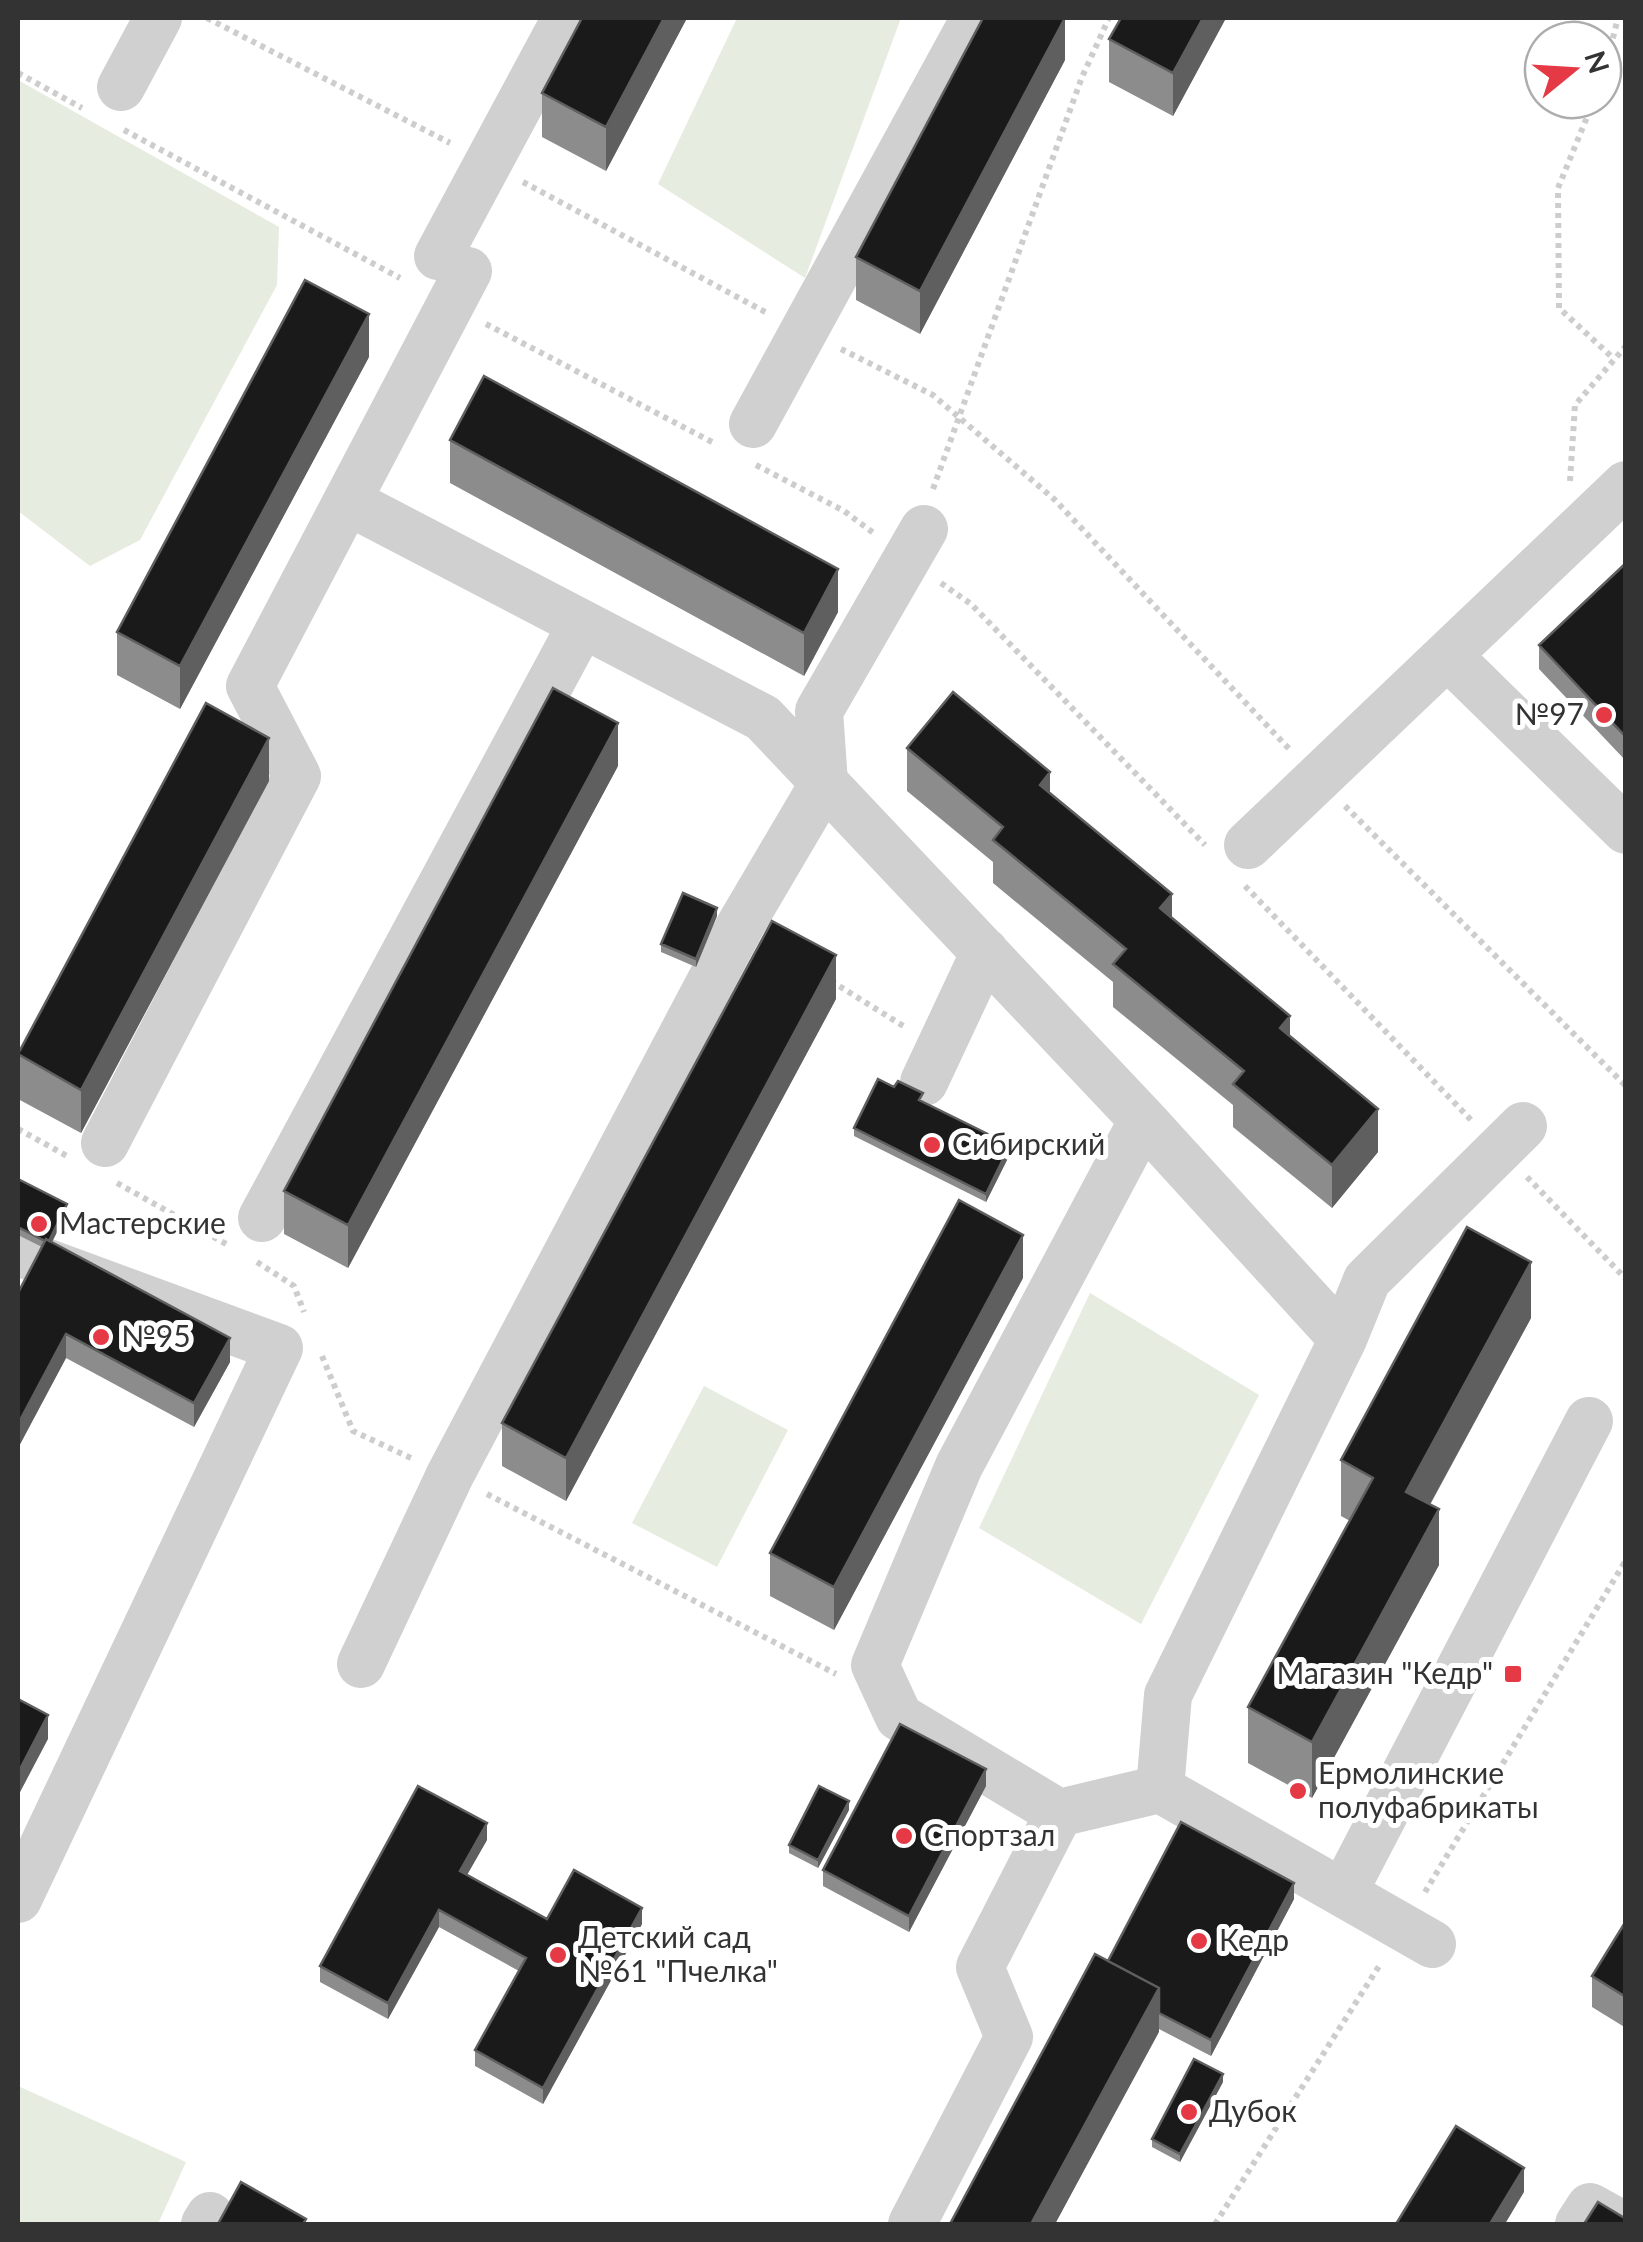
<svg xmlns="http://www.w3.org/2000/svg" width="1643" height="2242" font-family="Lato,sans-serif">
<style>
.green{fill:#e6ecdf}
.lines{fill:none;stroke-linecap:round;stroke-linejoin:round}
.path{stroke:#cdcdcd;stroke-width:6;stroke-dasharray:5 5;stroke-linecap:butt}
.minor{stroke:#d0d0d0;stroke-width:48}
.wall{fill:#8c8c8c}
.shaded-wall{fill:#5f5f5f}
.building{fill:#1a1a1a;stroke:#5f5f5f;stroke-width:2.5}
.poi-dot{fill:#e63946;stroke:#fff;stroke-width:4}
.labels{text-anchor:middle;stroke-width:10;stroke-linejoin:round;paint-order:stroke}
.poi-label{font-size:30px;fill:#333;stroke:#fff;text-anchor:start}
</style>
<rect width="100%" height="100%" fill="#fff"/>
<path class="green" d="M737,18H901L805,278L658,184Z
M18,80L279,227L277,285L140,540L90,566L18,511Z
M1090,1293L1259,1395L1141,1624L979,1528Z
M704,1386L788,1430L717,1567L632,1523Z
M18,2086L186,2162L158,2224H18Z"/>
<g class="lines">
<path class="path" d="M207,18L450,143
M18,73L82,108
M1603,77L1618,18
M1594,100L1558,188L1559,308L1614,359
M124,130L400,278
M523,182L767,313
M486,324L714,443
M841,349L933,395L1054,499L1291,751
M756,465L844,511L875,534
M1570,481L1575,405L1626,346
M933,489L1082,77L1109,18
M941,583L971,604L1205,845
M1345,806L1626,1086
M1245,886L1473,1122
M831,981L905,1027
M18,1129L67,1156
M1527,1177L1626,1279
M117,1183L228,1245
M257,1262L294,1286L304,1312
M322,1356L353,1431L413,1459
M487,1494L836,1674
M1425,1892L1626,1560
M1215,2224L1381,1963"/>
<path class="minor" d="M121,87L158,18
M438,256L566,18
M753,424L975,18
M347,501L763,718L1143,1120L1343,1339L1367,1280L1523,1126
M1448,656L1626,830
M1248,845L1626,485
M924,1082L985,952
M1143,1120L959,1466L875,1665L899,1717L1059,1813L1160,1789
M105,1143L297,776L250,686L468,271
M262,1218L582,624
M18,1252L279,1348L18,1899
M1343,1339L1168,1695L1160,1789L1432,1944
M361,1664L450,1475L741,924L824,783L819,711L924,529
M1343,1893L1589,1421
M205,2224L210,2216
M912,2224L1009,2037L980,1967L1059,1813
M1579,2224L1590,2207L1621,2224"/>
</g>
<path class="wall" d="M687,18L606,171L542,137V93Z
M1226,18L1173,116L1109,82V39Z
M1065,60L920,334L856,300V257Z
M369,357L180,709L117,675V632Z
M450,440L838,612L804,676L450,483Z
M1626,563V761L1539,669V645Z
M907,748L1050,794L1290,1037L1378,1152L1332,1208L1233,1127V1105L1113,1007V982L993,883V862L907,791Z
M618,766L348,1268L284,1234V1191Z
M269,781L81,1133L18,1099V1054Z
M717,916L696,967L661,952V944Z
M836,999L566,1501L502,1466V1423Z
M923,1102L1010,1154L986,1202L854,1136V1128Z
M18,1179L67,1212L52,1242L230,1362L194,1427L66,1358L18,1448V1293L42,1247L18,1235Z
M1023,1278L834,1630L770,1596V1553Z
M1531,1318L1430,1505L1439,1565L1312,1798L1248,1763V1707L1350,1521L1341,1516V1460Z
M986,1786L909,1932L823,1886V1870Z
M849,1810L818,1868L789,1853V1845Z
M487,1840L467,1875L547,1919L642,1924L543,2104L475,2066V2050L519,1971L439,1927L388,2019L320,1982V1966Z
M1294,1899L1211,2056L1159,2029L1055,2224H950L1108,1961Z
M1626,1921V2028L1592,2007V1976Z
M1223,2082L1180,2162L1152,2147V2139Z"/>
<path class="shaded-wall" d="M664,18H687L606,171V127Z
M1065,18V60L920,334V291Z
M1203,18H1226L1173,116V73Z
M369,314V357L180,709V666Z
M838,569V612L804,676V633Z
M618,723V766L348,1268V1225Z
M269,738V781L81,1133V1090Z
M1050,772V815L1040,785Z
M1172,894V937L1160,908Z
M717,908V916L696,967V959Z
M836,955V999L566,1501V1458Z
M1290,1016V1059L1280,1028Z
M1378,1109V1152L1332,1208V1165Z
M1010,1145V1154L986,1202V1194Z
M67,1204V1212L48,1250V1242Z
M1023,1235V1278L834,1630V1587Z
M1531,1262V1318L1406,1548V1492Z
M66,1334V1358L18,1448V1424Z
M230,1338V1362L194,1427V1403Z
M1439,1509V1565L1312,1798V1742Z
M48,1715V1739L18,1796V1773Z
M986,1769V1786L909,1932V1916Z
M849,1801V1810L818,1868V1860Z
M487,1823V1840L460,1887V1871Z
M1294,1883V1899L1211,2056V2040Z
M642,1908V1924L543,2104V2088Z
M439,1910V1927L388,2019V2003Z
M1159,1988V2032L1055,2224H1031Z
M1223,2074V2082L1180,2162V2154Z
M1524,2168V2192L1505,2224H1490Z"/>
<path class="building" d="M582,18H664L606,127L542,93Z
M983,18H1065L920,291L856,257Z
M1121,18H1203L1173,73L1109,39Z
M305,280L369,314L180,666L117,632Z
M484,376L838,569L804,633L450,440Z
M1626,563V737L1539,645Z
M553,688L618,723L348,1225L284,1191Z
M953,692L1050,772L1040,785L1172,894L1160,908L1290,1016L1280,1028L1378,1109L1332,1165L1233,1084L1244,1071L1113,964L1126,949L993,840L1003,827L907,748Z
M206,703L269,738L81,1090L18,1054Z
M683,893L717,908L696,959L661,944Z
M772,921L836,955L566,1458L502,1423Z
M878,1079L894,1087L898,1081L923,1093L919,1100L1010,1145L986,1194L854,1128Z
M18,1179L67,1204L49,1241L46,1239L45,1241L18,1227Z
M959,1200L1023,1235L834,1587L770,1553Z
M1467,1227L1531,1262L1406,1492L1439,1509L1312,1742L1248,1707L1373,1478L1341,1460Z
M46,1239L230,1338L194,1403L66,1334L18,1424V1293Z
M18,1699L48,1715L18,1773Z
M900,1724L986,1769L909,1916L823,1870Z
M418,1786L487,1823L460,1871L547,1919L574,1870L642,1908L543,2088L475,2050L526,1958L439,1910L388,2003L320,1966Z
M819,1786L849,1801L818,1860L789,1845Z
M1181,1822L1294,1883L1211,2040L1159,2013V1988L1108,1961Z
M1626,1921V1997L1592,1976Z
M1095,1954L1159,1988L1031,2224H950Z
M1194,2059L1223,2074L1180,2154L1152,2139Z
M1456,2126L1524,2168L1490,2224H1396Z
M241,2182L306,2219L303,2224H218Z
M1598,2202L1626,2219V2224H1584Z"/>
<g class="poi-dot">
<circle cx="1604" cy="715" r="10"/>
<circle cx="932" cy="1145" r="10"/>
<circle cx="39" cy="1224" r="10"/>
<circle cx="101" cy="1337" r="10"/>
<rect x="1503" y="1664" width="20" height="20" rx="5"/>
<circle cx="1298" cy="1791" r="10"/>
<circle cx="904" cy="1836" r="10"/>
<circle cx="1199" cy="1941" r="10"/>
<circle cx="558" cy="1955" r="10"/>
<circle cx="1189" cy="2112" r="10"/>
</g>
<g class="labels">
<g class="poi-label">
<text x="1584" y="725" text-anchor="end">№97</text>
<text x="952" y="1155">Сибирский</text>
<text x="59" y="1234">Мастерские</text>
<text x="121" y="1347">№95</text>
<text x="1493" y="1684" text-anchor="end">Магазин "Кедр"</text>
<text x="1318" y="1784">Ермолинские<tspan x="1318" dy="34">полуфабрикаты</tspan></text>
<text x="924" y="1846">Спортзал</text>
<text x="578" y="1948">Детский сад<tspan x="578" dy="34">№61 "Пчелка"</tspan></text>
<text x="1219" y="1951">Кедр</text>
<text x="1209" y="2122">Дубок</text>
</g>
</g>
<rect width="1643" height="2242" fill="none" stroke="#333333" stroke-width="40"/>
<g transform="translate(1573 70) rotate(72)"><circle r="48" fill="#ffffff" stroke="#adadad" stroke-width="2.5"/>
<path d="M0-8L18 38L0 25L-18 38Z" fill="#e63946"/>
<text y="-15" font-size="28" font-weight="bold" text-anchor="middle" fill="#333333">N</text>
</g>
</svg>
